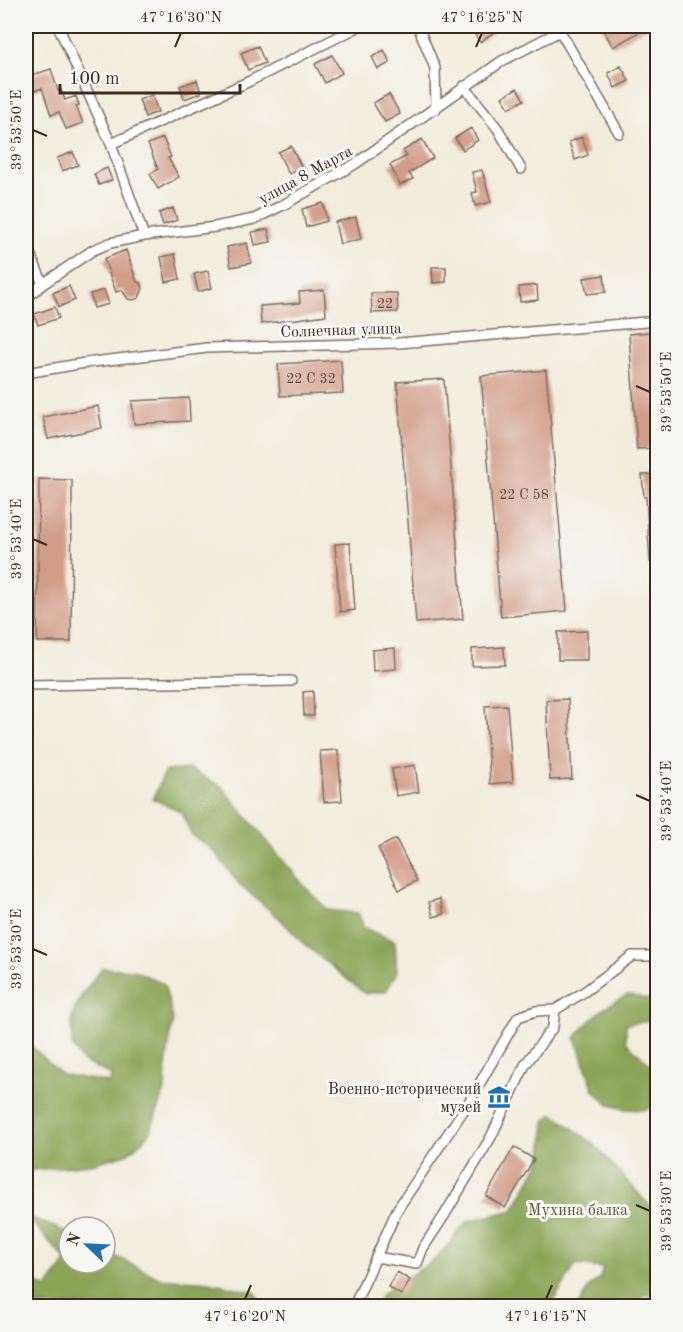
<svg xmlns="http://www.w3.org/2000/svg" width="683" height="1332" font-family="'Old Standard TT',serif">
<style>
.forest{fill:#8aa557;stroke:#62683a;stroke-width:1.5}
.building{fill:#d19d89}
.lines{fill:none;stroke-linecap:round;stroke-linejoin:round}
.street-casing{stroke:#7b6e60;stroke-width:12}
.street{stroke:#fff;stroke-width:9}
.ticks{fill:none;stroke:#3b2a1e;stroke-width:2}
.labels{text-anchor:middle;stroke-width:6;stroke-linejoin:round;paint-order:stroke}
.number-label{font-size:14px;fill:#604739}
.street-label{font-size:16px;fill:#3b2a1e;stroke:#f6f6f2}
.poi-label{font-size:16px;fill:#3b2a1e;stroke:#f6f6f2;text-anchor:end}
.park-label{font-size:16px;fill:#5e5632;stroke:#f6f6f2}
.neatline{fill:none;stroke:#3b2a1e;stroke-width:2}
.ticks-label{font-size:15px;text-anchor:middle;fill:#3b2a1e}
</style>
<rect width="100%" height="100%" fill="#f6f6f2"/>
<filter id="ink" filterUnits="userSpaceOnUse"><feTurbulence type="fractalNoise" baseFrequency=".0167" numOctaves="2"/><feDisplacementMap in="SourceGraphic" scale="12" xChannelSelector="R" yChannelSelector="G"/><feConvolveMatrix kernelMatrix="1 2 1 2 8 2 1 2 1" color-interpolation-filters="sRGB"/></filter>
<filter id="wash" filterUnits="userSpaceOnUse"><feTurbulence type="fractalNoise" baseFrequency=".008" numOctaves="4" result="noise"/><feDisplacementMap in="SourceGraphic" scale="24" xChannelSelector="R" yChannelSelector="G"/><feGaussianBlur stdDeviation="1.35" result="paint"/><feColorMatrix in="noise" values="0 0 0 0 0 0 0 0 0 0 0 0 0 0 0 0 0 1.4 0 .05"/><feComposite in="paint" operator="in"/></filter>
<g filter="url(#wash)">
<rect width="100%" height="100%" fill="#f2ecdb"/>
<path class="forest" d="M189,769L221,786L306,888L328,910L358,913L364,928L395,941L397,973L386,991L365,994L303,943L280,919L239,884L215,852L192,835L181,812L153,799L165,771Z
M102,968L134,970L164,984L173,1019L166,1066L165,1090L149,1135L127,1154L91,1164L26,1171V1041L61,1074L110,1083L111,1075L82,1061L72,1045V1015L83,993Z
M628,995L653,1000L648,1021L626,1024V1042L657,1071V1104L644,1110L625,1109L609,1105L594,1090L575,1038C591,1017 604,1006 628,995Z
M553,1114L593,1143L657,1214V1296L643,1295L636,1306H578L589,1287L600,1278L603,1268L576,1265L550,1306H375L382,1294L436,1259L468,1221L513,1210L542,1158L545,1121Z
M27,1216L69,1233V1263H105V1251L159,1278L209,1282L255,1292L262,1306H26V1283L48,1287L66,1261Z"/>
<g id="blocks">
<path class="building" d="M482,26H503L480,42L473,32Z
M601,26H650L613,47Z
M258,46L265,63L248,70L241,53Z
M384,50L390,63L378,69L372,57Z
M332,55L342,73L325,83L315,64Z
M621,66L629,81L615,88L608,73Z
M51,69L58,91L61,90L65,100L76,96L79,105L76,106L83,123L66,129L59,112L51,115L42,88L31,92L27,77Z
M197,80L201,93L184,99L180,86Z
M517,88L524,100L509,108L502,97Z
M389,94L400,114L385,122L373,103Z
M152,95L158,112L145,117L139,100Z
M471,128L478,140L463,150L455,138Z
M582,137L588,155L575,160L569,142Z
M163,138L171,157L168,158L179,177L158,189L150,174L158,169L148,144Z
M422,139L433,158L409,173L413,179L400,185L390,165L407,156L403,151Z
M291,146L302,168L289,174L278,152Z
M73,152L78,165L62,171L57,158Z
M107,168L112,180L99,185L94,174Z
M482,170L491,202L475,206L472,193L477,192L472,172Z
M323,203L327,221L306,227L302,209Z
M173,208L177,220L163,225L159,213Z
M356,217L361,239L340,244L335,222Z
M268,229L271,242L255,245L252,232Z
M247,243L251,263L231,267L227,247Z
M126,250L137,282L141,283L143,288L139,298L134,300L128,299L122,290L116,292L104,259Z
M175,254L180,279L166,282L161,257Z
M432,267H446V282L433,283Z
M208,271L212,288L198,292L194,274Z
M604,275L606,292L587,294L584,278Z
M537,285L538,300L520,302L519,287Z
M69,286L75,300L59,307L53,293Z
M104,290L109,304L94,308L90,294Z
M324,290L326,315L261,324L260,306L300,303L299,292Z
M371,293H397L398,312L372,313Z
M55,307L59,318L38,325L34,314Z
M657,331V448L637,449L629,334Z
M341,360L343,393L280,396L278,364Z
M546,370L567,611L501,617L481,376Z
M444,379L463,619L416,623L397,382Z
M189,398L190,421L134,424L132,401Z
M98,406L102,428L48,439L43,417Z
M657,474V561L650,562L646,497H644L642,475Z
M39,479L72,480L71,642H37Z
M350,543L355,610L340,612L335,544Z
M587,631V660H558V632Z
M504,647L505,665L472,666V649Z
M395,648L396,669L373,671L372,650Z
M313,691L314,716H304L303,692Z
M568,699L572,779L550,780L546,700Z
M507,705L513,782L490,784L485,706Z
M338,750L342,801L324,802L320,751Z
M415,765L419,792L396,796L392,769Z
M396,839L417,881L399,890L378,848Z
M440,899L444,914L433,917L429,902Z
M514,1147L534,1159L505,1208L486,1196Z
M397,1272L410,1280L401,1295L388,1287Z"/>
</g>
</g>
<g filter="url(#ink)">
<use href="#blocks" fill-opacity="0" stroke="#7b6e60" stroke-width="1.5"/>
<g class="lines">
<g class="street-casing">
<path id="street" d="M58,26L111,144L144,236
M418,26L435,68L436,109
M464,86L498,129L521,169
M111,144L250,81L360,26
M26,244L43,284
M26,298L43,284L93,250L110,243L144,236L215,227L254,219L283,205L355,164L502,61L560,31L619,133
M26,373L85,363L207,348L399,343L658,321
M26,685L291,681
M555,1010L584,992L632,956H658
M354,1306L397,1210L469,1102L518,1017L536,1011L555,1010L553,1027L525,1065L491,1137L444,1216L423,1248L417,1264L376,1257"/>
</g>
<use href="#street" class="street"/>
</g>
</g>
<path class="ticks" d="M175,47L181,33M476,47L482,33M33,130L47,136M636,386L650,392M33,539L47,545M636,795L650,801M33,949L47,955M636,1205L650,1211M245,1299L251,1285M546,1299L552,1285"/>
<defs>
<g id="museum-bare" transform="scale(1.8)"><path d="M0-6L6-3V-2H-6V-3ZM-5-1h2V3h-2ZM-1-1h2V3h-2ZM3-1h2V3H3ZM-6 4H6V6H-6Z" fill="#1f6fb2" stroke="#f6f6f2" stroke-width="2.5" paint-order="stroke"/></g>
</defs>
<g fill-rule="evenodd">
<use href="#museum-bare" x="499" y="1097"/>
</g>
<g class="labels">
<g class="number-label">
<text x="385" y="308">22</text>
<text x="311" y="383">22 С 32</text>
<text x="524" y="499">22 С 58</text>
</g>
<g class="street-label">
<text transform="translate(305 174) rotate(-29)" y="6">улица 8 Марта</text>
<text transform="translate(341 329) rotate(-2)" y="6">Солнечная улица</text>
</g>
<g class="poi-label">
<text x="481" y="1094">Военно-исторический<tspan x="481" dy="18">музей</tspan></text>
</g>
<g class="park-label">
<text x="578" y="1215">Мухина балка</text>
</g>
</g>
<rect width="683" height="1332" fill="none" stroke="#f6f6f2" stroke-width="66"/>
<g transform="translate(87 1245) rotate(293)"><circle r="28" fill="#f6f6f2" stroke="#aba49d" stroke-width="1.5"/>
<path d="M0-4.5L10 22L0 15L-10 22Z" fill="#1f6fb2"/>
<text y="-9" font-size="16" font-weight="bold" text-anchor="middle" fill="#3b2a1e">N</text>
</g>
<path d="M60 84v9h180v-9" fill="none" stroke="#3b2a1e" stroke-width="3"/>
<text x="69" y="84" font-size="18" fill="#3b2a1e" stroke="#f6f6f2" stroke-width="4.5" paint-order="stroke">100 m</text>
<rect x="33" y="33" width="617" height="1266" class="neatline"/>
<g class="ticks-label">
<text x="181" y="22">47°16'30"N</text>
<text x="482" y="22">47°16'25"N</text>
<text transform="translate(16 130) rotate(-90)" y="5">39°53'50"E</text>
<text transform="translate(666 392) rotate(-90)" y="5">39°53'50"E</text>
<text transform="translate(16 539) rotate(-90)" y="5">39°53'40"E</text>
<text transform="translate(666 801) rotate(-90)" y="5">39°53'40"E</text>
<text transform="translate(16 949) rotate(-90)" y="5">39°53'30"E</text>
<text transform="translate(666 1211) rotate(-90)" y="5">39°53'30"E</text>
<text x="245" y="1321">47°16'20"N</text>
<text x="546" y="1321">47°16'15"N</text>
</g>
</svg>
